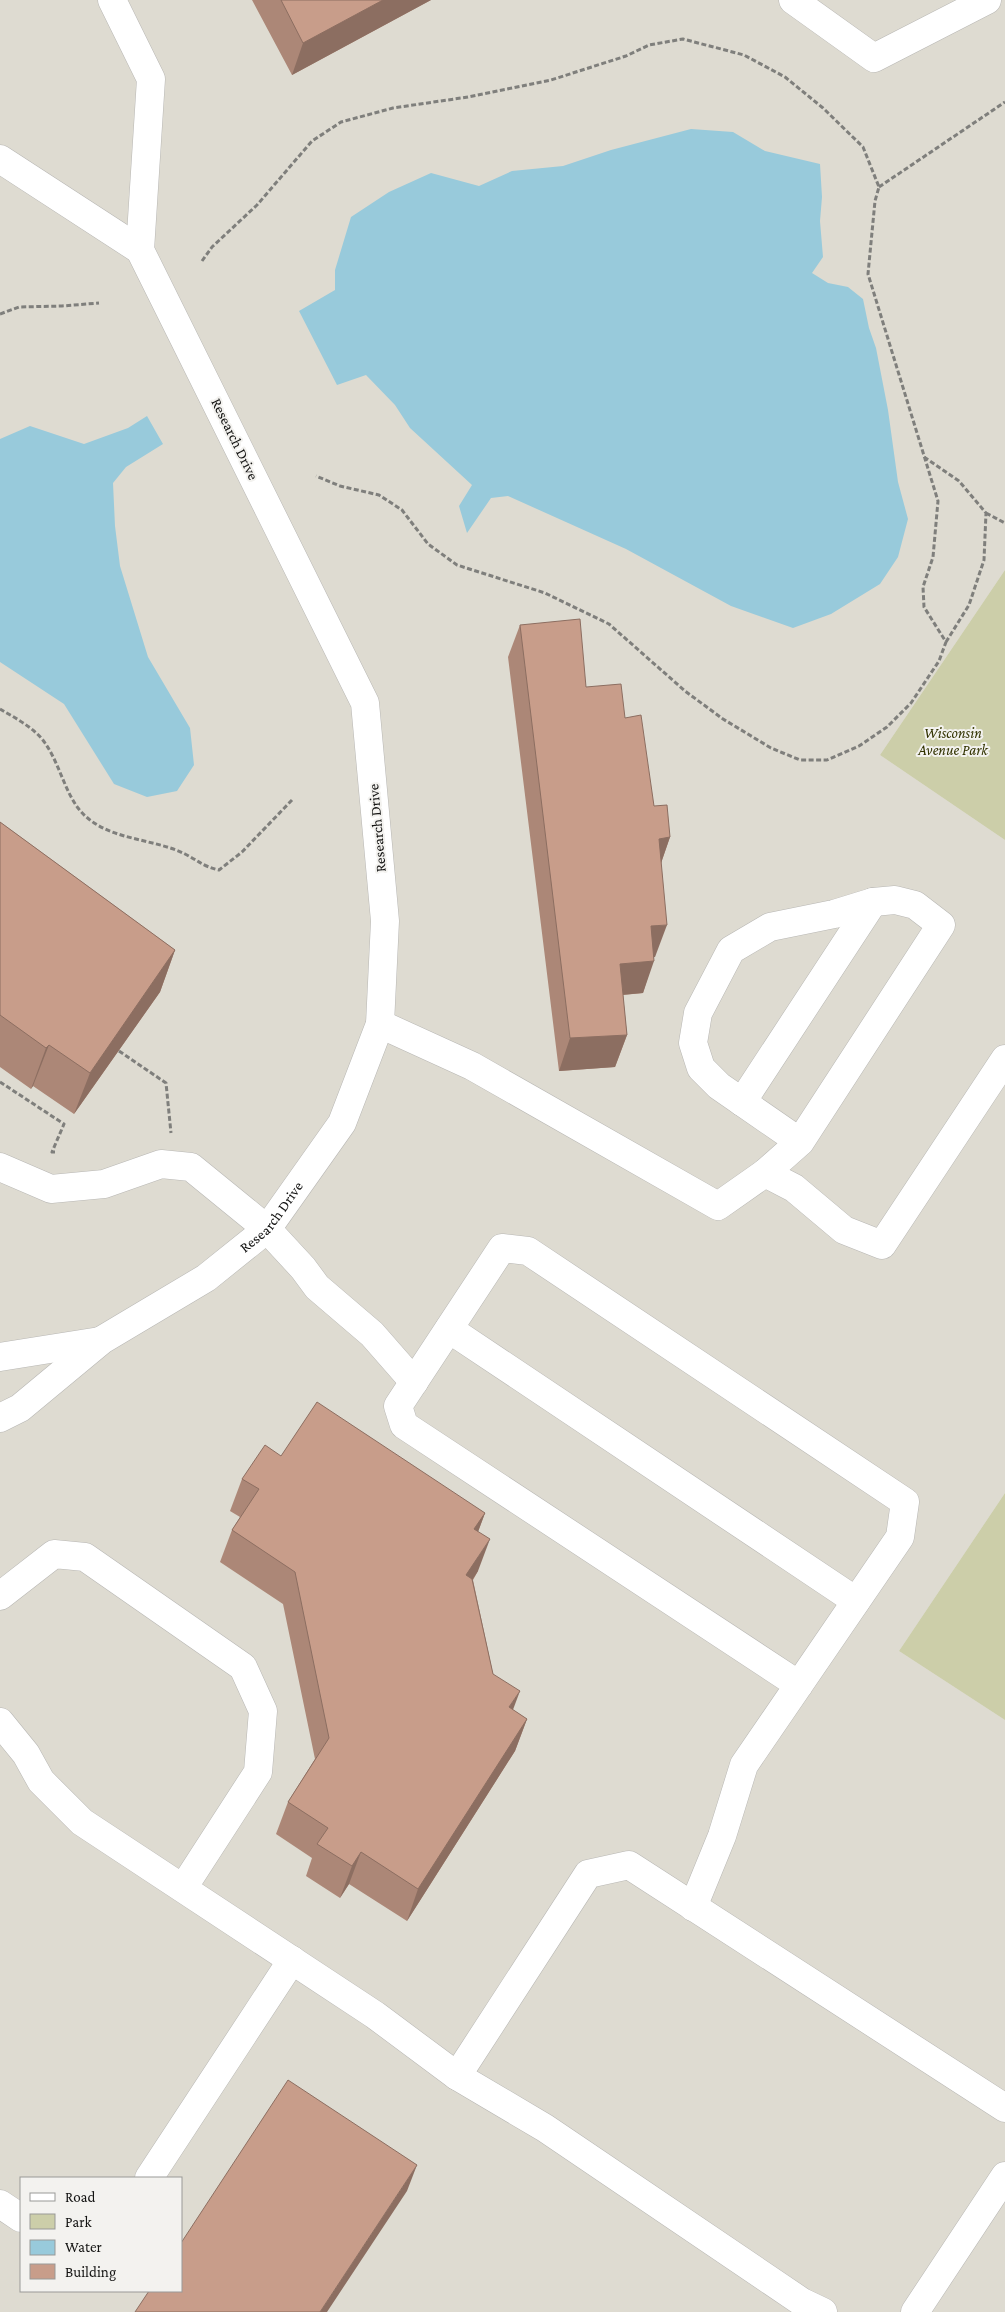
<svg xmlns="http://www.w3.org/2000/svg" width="1005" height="2312" font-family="'Crimson Pro',serif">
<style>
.built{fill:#dedbd1;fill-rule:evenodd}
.green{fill:#cccea9}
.water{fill:#98cadb}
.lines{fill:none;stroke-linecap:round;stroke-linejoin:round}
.minor-casing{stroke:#b8b7b4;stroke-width:29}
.path{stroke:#7f7f7c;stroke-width:3;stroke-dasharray:5 2.5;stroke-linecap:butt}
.minor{stroke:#fff;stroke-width:28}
.wall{fill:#ac8777}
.shaded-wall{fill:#8c6e61}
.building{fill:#c89d8a;stroke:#8c6e61}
.labels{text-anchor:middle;stroke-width:4;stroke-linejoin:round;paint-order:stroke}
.street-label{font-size:15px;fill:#131312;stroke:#f3f2ef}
.park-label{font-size:15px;font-style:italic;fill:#323300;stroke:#f3f2ef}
</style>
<rect width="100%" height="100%" fill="#e6e5e2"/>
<path class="built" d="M0,0H1005V570L880,755L1005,840V1493L899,1651L1005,1720V2312H0ZM21,2178H181V2291H21Z"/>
<path class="green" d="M1005,570V840L880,755Z
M1005,1493V1720L899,1651Z"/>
<path class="water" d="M691,129L733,132L765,151L820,164L822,197L820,221L823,257L812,273L828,283L848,287L863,299L869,328L876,348L888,410L898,482L908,519L898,557L880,584L831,614L793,628L731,606L626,549L508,496L491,498L467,533L459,506L472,485L410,428L395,405L366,375L337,385L299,311L335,290V270L351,217L389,192L431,173L479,186L512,171L563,166L611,150Z
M147,416L163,444L126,467L113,483L115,526L120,566L148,657L190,728L194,765L177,791L147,797L114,784L64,704L0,662V439L30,426L84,444L128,428Z"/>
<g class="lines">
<g class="minor-casing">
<g id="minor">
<path d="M793,0L874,58L987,0"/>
<path d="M0,159L140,250"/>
<path d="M380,1024L472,1066L718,1206L765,1173L794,1188L844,1230L882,1245L1005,1059"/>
<path d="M742,1102L873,902"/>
<path d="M0,1167L51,1189L104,1184L161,1164L191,1167L267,1229L303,1268L317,1287L372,1334L414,1382"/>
<path d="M765,1173L800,1142L941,925L915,905L895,900L873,902L834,914L770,927L731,950L698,1013L693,1043L701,1068L719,1086L800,1142"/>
<path d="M449,1329L856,1601"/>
<path d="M0,1357L100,1341"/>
<path id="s1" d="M0,1418L20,1408L102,1340L206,1278L267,1229L342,1123L380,1024L385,921L365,703L140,250L151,79L112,0"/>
<path d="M0,1596L54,1554L85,1557L243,1667L263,1711L258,1772L183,1888"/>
<path d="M0,1722L26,1754L41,1781L82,1822L375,2015L457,2076L545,2128L802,2302L823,2312"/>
<path d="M693,1907L722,1836L744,1765L900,1537L905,1502L528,1251L502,1248L398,1406L404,1425L799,1685"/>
<path d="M457,2076L588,1874L629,1865L1005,2108"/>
<path d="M149,2178L292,1960"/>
<path d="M0,2204L21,2218"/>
<path d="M915,2312L1005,2176"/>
</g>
</g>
<path class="path" d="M879,187L1005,102
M202,261L212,247L257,205L312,141L341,122L393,108L468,97L551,80L626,56L649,45L683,39L744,55L785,77L823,108L863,147L879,187L875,201L868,274L938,501L933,557L923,587L924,607L946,642L939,661L911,703L887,727L859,746L827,760H800L771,748L723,719L685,691L609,624L545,593L457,565L428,544L402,510L379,495L340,486L316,476
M0,314L19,307L62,306L99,303
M924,457L959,481L986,513L984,560L969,605L946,642
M986,513L1005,523
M0,709C15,718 35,728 45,743C59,763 64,789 78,808C103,841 151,837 185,854C199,861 202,866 219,870L242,852L292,800
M119,1051L166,1083L171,1133
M0,1082L64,1124L52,1152H55"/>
<use href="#minor" class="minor"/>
</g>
<path class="wall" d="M252,0H431L292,75Z
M520,625L586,687L625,718L654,806L670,837L661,863L655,957H654L643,993L623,995L627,1035L615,1067L559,1071L508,657Z
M0,822L175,950L160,992L74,1114L33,1086L31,1089L0,1067Z
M281,1456L485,1513L478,1532V1571L473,1580L493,1674L513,1710L527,1719L515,1751L407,1921L349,1884L340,1898L306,1876L312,1858L276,1834L288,1802L315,1759L283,1604L220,1562L232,1530L240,1517L230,1511L242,1479Z"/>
<path class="shaded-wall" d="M383,0H431L292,75L303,43Z
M670,837L659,869V839Z
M667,925L655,957L639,958L651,926Z
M175,950L160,992L74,1114L90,1073Z
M654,961L643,993L609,996L620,964Z
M627,1035L615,1067L559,1071L570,1038Z
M49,1045L33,1086L31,1089L46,1048Z
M485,1513L473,1545L474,1529Z
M490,1539L478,1571L455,1607L466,1575Z
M520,1691L508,1723L509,1707Z
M527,1719L515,1751L407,1921L418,1889Z
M361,1852L349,1884L340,1898L352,1866Z
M417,2165L407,2191L327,2312H320Z"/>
<path class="building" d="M281,0H383L303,43Z
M580,619L586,687L621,684L625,718L641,715L654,806L667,805L670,837L659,839L667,925L651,926L654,961L620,964L627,1035L570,1038L520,625Z
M0,822L175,950L90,1073L49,1045L46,1048L0,1015Z
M317,1402L485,1513L474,1529L490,1539L466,1575L472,1579L493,1674L520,1691L509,1707L527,1719L418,1889L361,1852L352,1866L317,1844L328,1828L288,1802L329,1738L295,1572L232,1530L259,1489L242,1479L265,1445L281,1456Z
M288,2080L417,2165L320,2312H135L149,2291H181V2243Z"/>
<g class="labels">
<g class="street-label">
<text transform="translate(235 439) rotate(64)" y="5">Research Drive</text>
<text transform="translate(377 828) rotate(-95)" y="5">Research Drive</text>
<text dy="5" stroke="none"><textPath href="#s1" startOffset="340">Research Drive</textPath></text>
</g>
<g class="park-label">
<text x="953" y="738">Wisconsin<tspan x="953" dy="17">Avenue Park</tspan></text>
</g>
</g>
<rect x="20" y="2177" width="162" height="115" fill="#f3f2ef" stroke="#999997"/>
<rect x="30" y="2193" width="25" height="8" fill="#ffffff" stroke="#999997"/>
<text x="65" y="2202" font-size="15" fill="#131312">Road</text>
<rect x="30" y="2214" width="25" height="15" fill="#cccea9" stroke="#999997"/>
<text x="65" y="2227" font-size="15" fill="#131312">Park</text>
<rect x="30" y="2240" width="25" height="15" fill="#98cadb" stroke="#999997"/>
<text x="65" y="2252" font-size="15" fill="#131312">Water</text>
<rect x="30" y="2264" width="25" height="15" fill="#c89d8a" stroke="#999997"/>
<text x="65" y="2277" font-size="15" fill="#131312">Building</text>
</svg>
